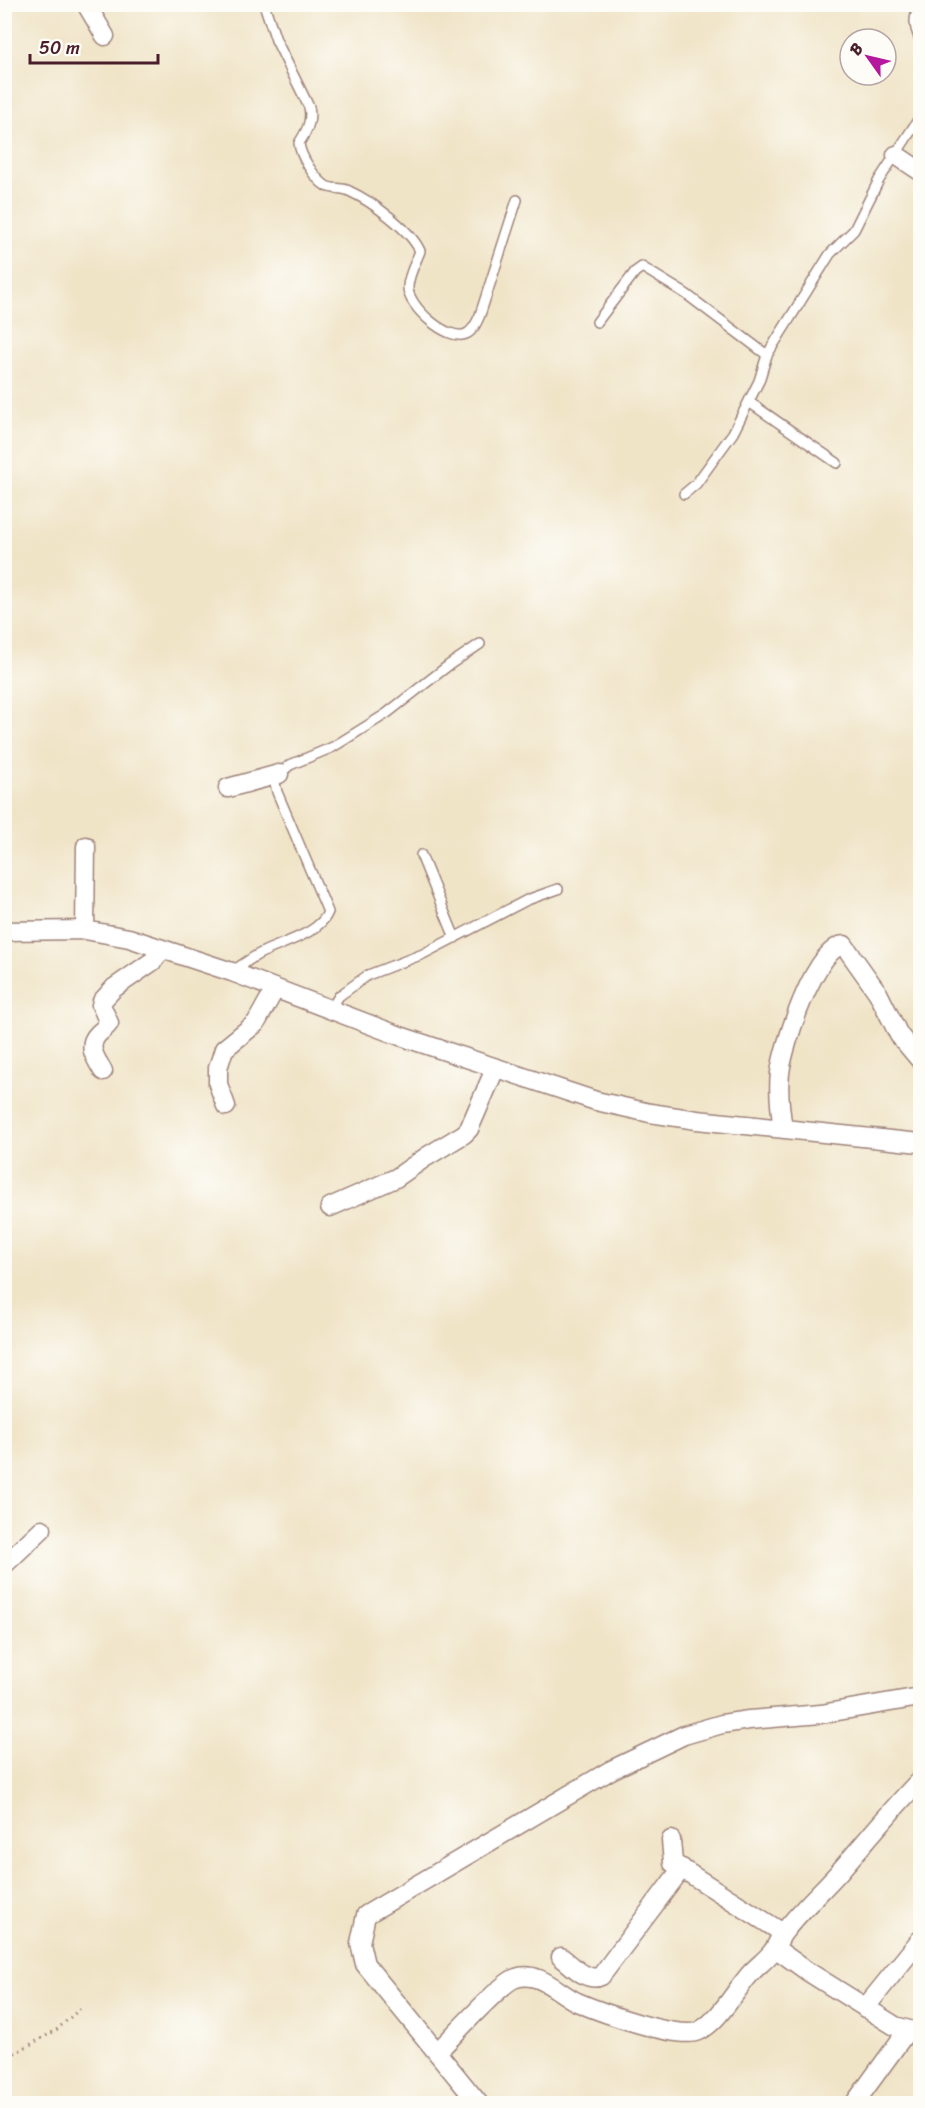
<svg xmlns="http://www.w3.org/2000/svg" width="925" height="2108" font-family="Sriracha,sans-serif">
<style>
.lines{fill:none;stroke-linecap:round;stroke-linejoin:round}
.lane-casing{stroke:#9d8279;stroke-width:12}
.street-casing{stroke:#9d8279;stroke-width:21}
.path{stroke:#9d8279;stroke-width:3;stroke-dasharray:1.5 4.5;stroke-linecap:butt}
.lane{stroke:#fff;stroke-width:9}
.street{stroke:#fff;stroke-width:18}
</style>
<rect width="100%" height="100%" fill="#fdfcf7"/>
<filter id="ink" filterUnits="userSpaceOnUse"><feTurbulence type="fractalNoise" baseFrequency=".0167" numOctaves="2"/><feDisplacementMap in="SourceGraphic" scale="12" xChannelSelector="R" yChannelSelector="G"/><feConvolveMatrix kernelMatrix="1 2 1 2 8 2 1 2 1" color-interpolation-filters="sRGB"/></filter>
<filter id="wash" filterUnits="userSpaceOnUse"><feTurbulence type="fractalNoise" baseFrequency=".008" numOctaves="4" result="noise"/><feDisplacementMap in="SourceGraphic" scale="24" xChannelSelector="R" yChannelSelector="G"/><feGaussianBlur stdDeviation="1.35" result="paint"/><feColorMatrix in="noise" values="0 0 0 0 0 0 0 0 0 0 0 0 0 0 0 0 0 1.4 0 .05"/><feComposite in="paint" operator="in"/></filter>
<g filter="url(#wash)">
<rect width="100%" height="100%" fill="#f0e4c7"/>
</g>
<g filter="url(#ink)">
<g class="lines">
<g class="lane-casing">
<path id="lane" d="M264,4L276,40L309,107C312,121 307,131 299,143C300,156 315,179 326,186C334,190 342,187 349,191C371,201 410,229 420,251C416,262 408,276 408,287C407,306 448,342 466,334C473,331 477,322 480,315L517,200
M919,4C914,19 913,25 920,39
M597,322L635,272L642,267L686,294L767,355
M749,402L837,463
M684,494L696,484L733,433L759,381L767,355L830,254L854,230L879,180L920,117
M421,855L455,938
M233,971C242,965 251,958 261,953C280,943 320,934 328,912L277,792L275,783L279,774L290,765L333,747L386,714L449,665L480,644
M331,1009L339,996L368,975L423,954L527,900L558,889"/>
</g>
<g class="street-casing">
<path id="street" d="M86,4L105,36
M896,155L920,171
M228,788L279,774
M85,930L86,846
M4,931L85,930L129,938L232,972L400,1036L596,1101L650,1113L697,1120L920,1143
M103,1071C96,1059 86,1046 98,1034C102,1030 106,1028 109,1023L101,1005L102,1001L114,988L153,961L162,949
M226,1106L218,1084V1068L224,1049L256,1023L275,989
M783,1128C780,1110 778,1091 780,1073C783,1047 815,947 844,945L878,993L899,1035L920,1060
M330,1207L396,1178L426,1157L464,1134L469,1129L495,1069
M4,1565L42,1529
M671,1840L673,1863L783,1933
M775,1948L807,1971L895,2026L920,2033
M561,1957C572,1965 587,1983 601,1976L682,1868
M865,2008L920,1940
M443,2046C457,2032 502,1982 516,1978C539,1970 558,1993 577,2002C598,2011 680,2041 699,2031C719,2021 735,1991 750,1974C757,1966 766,1960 772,1952C777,1946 779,1938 784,1932C800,1911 821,1892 839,1872C866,1841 892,1809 920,1780
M479,2104L365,1964L360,1943L366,1915L611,1770L684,1735L722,1724L749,1720L821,1714L920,1697
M854,2104L907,2031"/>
</g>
<path class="path" d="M4,2059L55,2031L82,2007"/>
<use href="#lane" class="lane"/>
<use href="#street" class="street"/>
</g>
</g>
<rect width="925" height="2108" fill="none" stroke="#fdfcf7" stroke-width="24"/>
<g transform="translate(868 57) rotate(304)"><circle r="28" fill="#fdfcf7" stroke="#b5a4a5" stroke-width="1.5"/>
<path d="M0-4.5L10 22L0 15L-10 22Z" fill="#b5179e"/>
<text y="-9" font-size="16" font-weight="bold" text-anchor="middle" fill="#4a1f2b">B</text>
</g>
<path d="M30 54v9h128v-9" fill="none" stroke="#4a1f2b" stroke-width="3"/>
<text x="39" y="54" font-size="18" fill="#4a1f2b" stroke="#fdfcf7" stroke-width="4.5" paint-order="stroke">50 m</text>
</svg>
